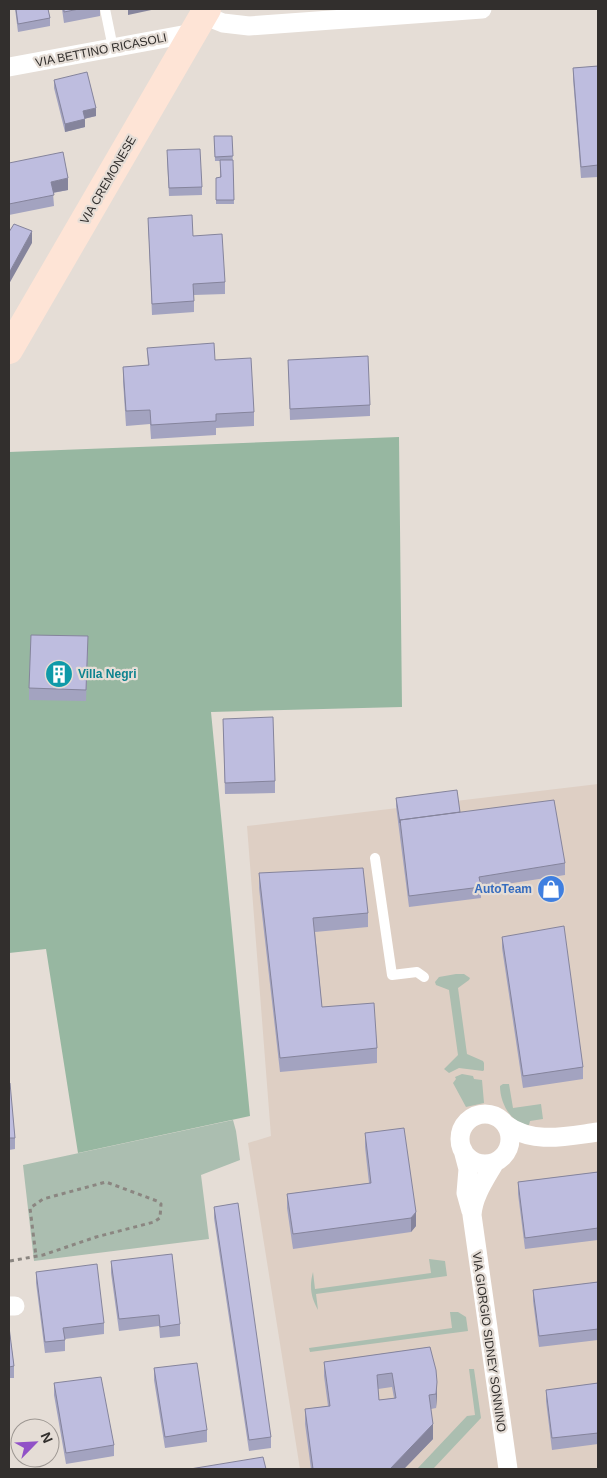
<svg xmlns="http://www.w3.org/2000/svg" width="607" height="1478" font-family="Arial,sans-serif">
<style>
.built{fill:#decfc4}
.green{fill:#abbeb0}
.forest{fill:#97b7a1}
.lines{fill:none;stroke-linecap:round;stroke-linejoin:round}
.path{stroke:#8b8681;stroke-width:3;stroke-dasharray:4 4;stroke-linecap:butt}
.service{stroke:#fff;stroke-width:10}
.minor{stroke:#fff;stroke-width:19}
.secondary{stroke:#fee4d6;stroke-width:28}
.wall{fill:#a3a3c0;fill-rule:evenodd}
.shaded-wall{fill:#85849c}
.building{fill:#bebddf;stroke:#85849c;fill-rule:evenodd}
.labels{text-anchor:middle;stroke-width:4.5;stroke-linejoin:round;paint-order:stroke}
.street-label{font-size:12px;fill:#322f2d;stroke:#e5ddd6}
.culture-label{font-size:12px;font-weight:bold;fill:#0d838f;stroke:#e5ddd6;text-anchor:start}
.shop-label{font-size:12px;font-weight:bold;fill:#366cbe;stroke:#e5ddd6;text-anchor:end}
</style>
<rect width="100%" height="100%" fill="#e5ddd6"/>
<path class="built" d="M598,784V1469H300L248,1143L271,1136L247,826Z"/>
<path class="green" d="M456,974H464L470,978L469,980L458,988L467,1054L483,1061L484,1063V1070L483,1071L459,1068L449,1073L444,1069L458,1055L449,990L436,985L435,982L439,977Z
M462,1074L473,1076L474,1079L482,1080L484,1103L466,1107L453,1083L456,1079L455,1077Z
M503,1084H509L513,1108L541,1104L543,1119L530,1121L529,1125C511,1124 500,1103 500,1086Z
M233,1120L236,1131L240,1160L201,1175L209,1239L34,1261L23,1165Z
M429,1259L445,1261L447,1276L316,1294L318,1310C311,1297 309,1287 313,1272L315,1289L431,1273Z
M450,1312H458L466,1317L468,1331L310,1352L309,1348L452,1328Z
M469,1369H474L481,1418L433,1469H417L467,1416L475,1415Z"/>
<path class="forest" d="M399,437L402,707L211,712L250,1116L78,1153L46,949L9,953V452Z"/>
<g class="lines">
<path class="path" d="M10,1261L43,1255L96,1237L154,1222L160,1218L161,1204L157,1201L106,1182L43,1199L30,1208L36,1256"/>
<path class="service" d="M105,9L113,48
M375,858L392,975L417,972L424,977"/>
<path class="minor" d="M203,15L223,23L249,26L482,9
M9,67L193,33
M460 1139a25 25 0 1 1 50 0a25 25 0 1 1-50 0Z
M505,1124C533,1145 567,1136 598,1132
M463,1150L468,1169L466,1193L471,1211
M495,1162C486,1178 473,1196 472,1215L508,1469
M9,1306H15"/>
<path class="secondary" d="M9,350L207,9"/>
</g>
<path class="wall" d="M15,9H48L50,18V26L18,32Z
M62,9H100V16L64,23Z
M598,66V177L581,178L573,79V68Z
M54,80L96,116L84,119L85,127L65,132L54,88Z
M214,136H232L234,204H216V178L220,177V161H215Z
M167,158L202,187V195L169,196Z
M9,163L68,190L53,193L54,206L9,215Z
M148,218L193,236L225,282V294L194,295V312L152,315Z
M147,348L215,360L254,412V426L216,428V435L151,439L150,424L126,426L123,381V367L148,365Z
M288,360L370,405V416L290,420Z
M88,647L86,701L29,700V688Z
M223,719L275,781V793L225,794Z
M396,798L460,812L565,863V875L481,888V898L409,907L396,806Z
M259,873L368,913V927L315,932L322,1007L377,1048V1063L280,1072L259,888Z
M502,937L583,1067V1079L523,1088L502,948Z
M9,1083L15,1138V1149L9,1150Z
M365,1133L416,1226L411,1232L293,1249L287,1208V1194L369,1183L365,1147Z
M598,1172V1240L525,1249L518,1194V1182Z
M214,1207L271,1437V1448L249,1451L214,1218Z
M111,1261L180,1324V1336L160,1338L159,1326L119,1331L111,1273Z
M36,1272L104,1323V1334L65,1339V1351L45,1353L36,1283Z
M598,1282V1340L539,1347L533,1301V1290Z
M9,1327L14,1366V1378H9Z
M430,1347L437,1396L436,1408L431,1409L433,1439L404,1469H311L305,1424V1409L328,1406L324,1376V1362ZM392,1387L394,1398L379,1400L378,1389Z
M154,1368L207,1430V1442L165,1448L154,1380Z
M54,1383L114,1445V1456L66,1464L54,1395Z
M598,1383V1444L552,1450L546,1401V1390Z"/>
<path class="shaded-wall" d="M128,9H156L128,15Z
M96,108V116L83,119V111Z
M85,119V127L65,132V124Z
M68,178V190L51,193V182Z
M32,231V243L9,284V273Z
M416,1212V1226L411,1232V1218Z
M437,1382V1396L436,1408V1394Z
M433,1424V1439L404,1469H390Z"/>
<path class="building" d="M16,9H48L50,18L18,24Z
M64,9H79L64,12Z
M598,66V165L581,167L573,68Z
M87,72L96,108L83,111L85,119L65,124L54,80Z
M214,136H232L233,156L215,157Z
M200,149L202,187L169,188L167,150Z
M63,152L68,178L51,182L54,195L9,204V163Z
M220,160H233L234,200H216V178L221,177Z
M192,215L193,236L222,234L225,282L193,284L194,301L152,304L148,218Z
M14,224L32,231L9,273V232Z
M214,343L215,360L251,358L254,412L216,414V421L151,425L150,410L126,411L123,367L149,365L147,348Z
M368,356L370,405L290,409L288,360Z
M31,635L88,636L86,690L29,688Z
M273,717L275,781L225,783L223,719Z
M457,790L460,812L400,820V823L396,798Z
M554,800L565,863L479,877L481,887L409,896L400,820Z
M363,868L368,913L313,918L322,1007L374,1003L377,1048L280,1058L259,873Z
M564,926L583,1067L523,1076L502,937Z
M9,1083H10L15,1138H9Z
M404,1128L416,1212L411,1218L293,1234L287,1194L371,1183L365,1133Z
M598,1172V1228L525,1238L518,1182Z
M238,1203L271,1437L249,1440L214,1207Z
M172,1254L180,1324L160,1327L159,1315L119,1319L111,1261Z
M97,1264L104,1323L63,1328L65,1340L45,1342L36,1272Z
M598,1282V1329L539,1336L533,1290Z
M9,1327L14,1366L9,1367Z
M430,1347L436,1370L437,1382L436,1394L429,1395L433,1424L390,1469H313L305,1409L330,1406L324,1362ZM392,1373L396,1398L379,1400L377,1375Z
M197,1363L207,1430L165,1437L154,1368Z
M101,1377L114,1445L66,1453L54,1383Z
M598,1383V1433L552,1438L546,1390Z
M263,1457L266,1469H190Z"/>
<defs>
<g id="building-disc" transform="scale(1.4375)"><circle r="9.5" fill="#0f9aa8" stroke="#e5ddd6"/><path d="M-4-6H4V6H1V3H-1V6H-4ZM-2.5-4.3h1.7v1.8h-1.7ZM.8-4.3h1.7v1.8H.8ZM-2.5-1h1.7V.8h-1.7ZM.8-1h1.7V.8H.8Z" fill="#fff"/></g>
<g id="shop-disc" transform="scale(1.4375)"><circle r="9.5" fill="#3f7fe0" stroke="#e5ddd6"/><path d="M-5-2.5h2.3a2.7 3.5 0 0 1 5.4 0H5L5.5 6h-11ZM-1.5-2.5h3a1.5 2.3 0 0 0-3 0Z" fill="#fff"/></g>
</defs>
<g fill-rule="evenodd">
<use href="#building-disc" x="59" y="674"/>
<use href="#shop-disc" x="551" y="889"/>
</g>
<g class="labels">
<g class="street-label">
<text transform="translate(101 50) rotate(-11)" y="4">VIA BETTINO RICASOLI</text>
<text transform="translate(108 180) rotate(-60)" y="4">VIA CREMONESE</text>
<text transform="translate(489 1342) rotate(82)" y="4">VIA GIORGIO SIDNEY SONNINO</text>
</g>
<g class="culture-label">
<text x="78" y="678">Villa Negri</text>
</g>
<g class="shop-label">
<text x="532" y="893">AutoTeam</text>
</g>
</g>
<rect width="607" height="1478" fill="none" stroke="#322f2d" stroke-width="20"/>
<g transform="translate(35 1443) rotate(66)"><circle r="24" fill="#e5ddd6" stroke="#9d9792"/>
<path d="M0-4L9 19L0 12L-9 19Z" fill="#9151c7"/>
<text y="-8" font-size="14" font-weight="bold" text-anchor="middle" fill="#322f2d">N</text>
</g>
</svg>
